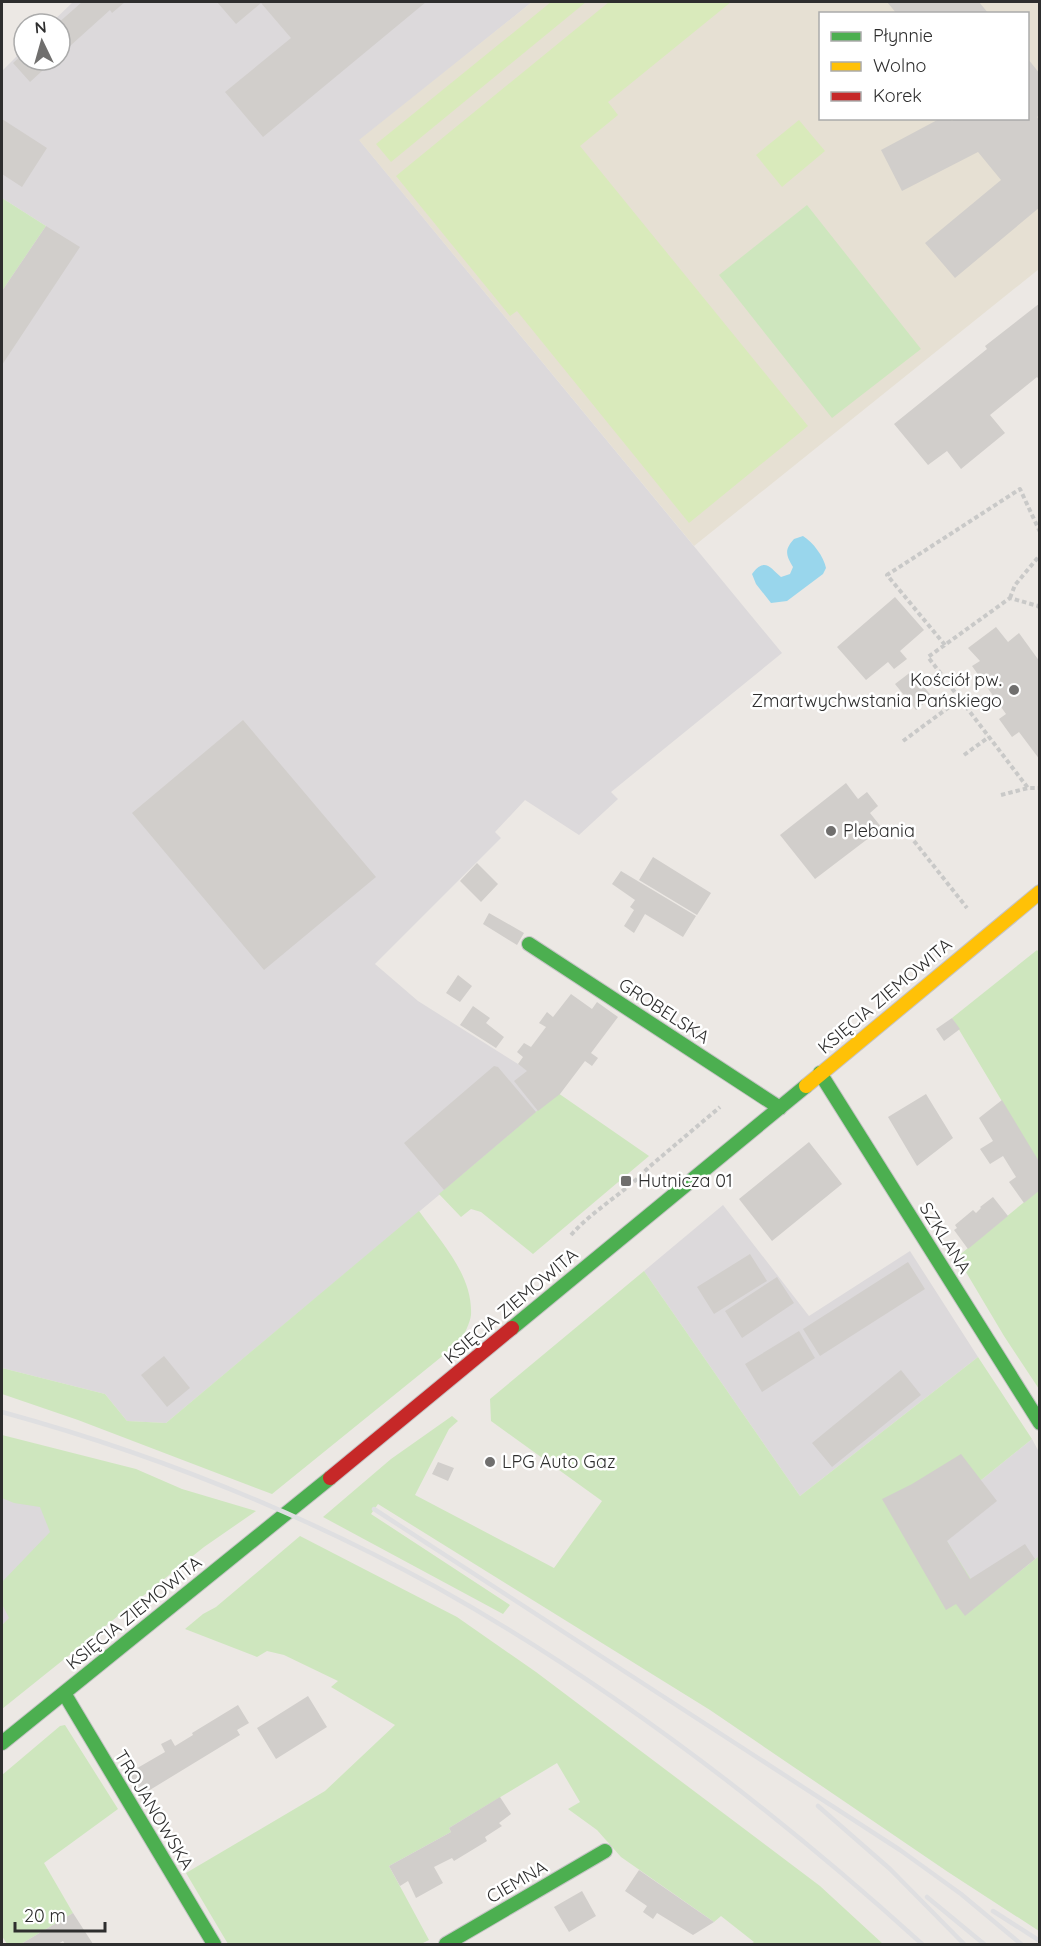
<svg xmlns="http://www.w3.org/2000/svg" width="1041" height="1946" font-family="Quicksand,sans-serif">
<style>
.industrial{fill:#dcd9db}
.education{fill:#e6e0d3;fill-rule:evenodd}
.green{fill:#cee6be}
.pitch{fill:#d9eabb}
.water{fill:#99d6ec}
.building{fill:#d1cecb}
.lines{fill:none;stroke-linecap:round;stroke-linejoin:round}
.fast-casing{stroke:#c5c4c5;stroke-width:16}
.slow-casing{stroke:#c5c4c5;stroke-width:16}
.jam-casing{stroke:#c5c4c5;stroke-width:16}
.path{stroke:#c9c9c8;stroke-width:4;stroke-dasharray:4.5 3;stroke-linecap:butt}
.fast{stroke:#4caf50;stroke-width:14}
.slow{stroke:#ffc107;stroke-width:14}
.jam{stroke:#c62828;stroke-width:14}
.rail{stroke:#dfdfe1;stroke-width:4.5}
.poi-dot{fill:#706f6e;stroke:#fff;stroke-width:2}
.labels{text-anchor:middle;stroke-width:5;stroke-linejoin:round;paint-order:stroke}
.poi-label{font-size:18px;fill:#2e2e2e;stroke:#fff;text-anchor:start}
.street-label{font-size:18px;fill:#2e2e2e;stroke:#fff}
</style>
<rect width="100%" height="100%" fill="#ece8e4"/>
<path class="industrial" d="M73,2H532L360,141L782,653L611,792L618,799L579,835L525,800L495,832L501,838L375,964L418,1001L518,1064L560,1094L166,1423L127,1421L105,1394L2,1368V291L46,226L2,198V71L24,49V60H60V24H50Z
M723,1205L809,1316L910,1251L978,1357L800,1496L644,1271Z
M1032,1439L1039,1452V1556L984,1601L933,1519Z
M2,1471L60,1482L86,1554L2,1625Z"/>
<path class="education" d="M532,2H1039V269L694,546L359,140ZM820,14H1028V118H820Z"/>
<path class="green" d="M2,198L46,226L2,291Z
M807,205L921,349L832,418L719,275Z
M1037,950L1040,953L1039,1163L952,1018Z
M558,1093L649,1156L533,1254L481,1212L471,1209L461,1217L439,1194Z
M1039,1190V1389L1004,1336L957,1257Z
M419,1211C441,1242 473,1275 471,1315C470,1323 464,1334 461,1341L272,1494L78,1420L2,1394V1368L105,1394L127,1421L166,1423Z
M644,1271L800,1496L978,1357L1032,1439L933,1519L984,1600L1039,1556V1931L948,1872L710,1710L378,1504L371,1514L510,1605L503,1614L323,1517L391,1459L452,1416L458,1421L449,1429L415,1495L554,1568L602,1501L491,1421L490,1399Z
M2,1435L136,1469L182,1489L256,1511L204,1547L2,1709V1625L9,1618L2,1604V1582L50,1532L40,1507L14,1503L2,1498Z
M300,1536L457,1617L536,1672L820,1886L883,1944H751L754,1942L721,1916L714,1922L621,1857L597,1830L568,1809L580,1802L557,1763L449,1828L451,1832L389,1866L429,1940L421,1944H228L186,1873L325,1791L395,1725L331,1687L338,1681L284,1655L267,1651L257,1657L185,1629L203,1614L216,1607Z
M65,1725L118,1809L44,1863L73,1913L21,1944H7L2,1936V1775L60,1726Z"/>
<path class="pitch" d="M551,2H586L391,162L376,144Z
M609,2H731L608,102L618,115L580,146L808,426L689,523L517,311L510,316L396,176Z
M799,120L825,151L782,187L756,155Z"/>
<path class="water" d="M803,536C813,542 824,557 826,568L823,574L787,601L771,603L756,584L752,574C765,557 770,568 781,577L790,574L793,567C786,555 784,550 794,539Z"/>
<path class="building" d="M82,2H125L112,13L110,10L60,55V24H57Z
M217,2H426L263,137L225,92L291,38L261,3L236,24Z
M887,2H979L989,14H897Z
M24,53V60H54L30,82L13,63Z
M1028,59L1040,74V115L1037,117L1040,120V207L955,278L925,243L1001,180L978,152L902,191L881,150L941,118H949L952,121L955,118H1028Z
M2,119L47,148L22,187L2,174Z
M46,226L80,247L2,365V291Z
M1040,303V381L1037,377L990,415L1005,433L961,469L947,451L928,465L894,424L987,349L985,346Z
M895,597L924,630L900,651L907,659L894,669L888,662L866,680L837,647Z
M996,627L1008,642L1019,633L1040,662V760L1019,732L1012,737L999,719L1006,714L972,666L980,661L968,648Z
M912,671L932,697L916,710L895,684Z
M243,720L376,877L264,970L132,813Z
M846,783L858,799L867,792L878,806L870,813L882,828L815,879L780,835Z
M653,857L711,893L697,915L639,880Z
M477,863L498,884L481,902L460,881Z
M621,871L696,916L683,937L645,914L634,933L624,926L634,910L630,907L635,900L612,884Z
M489,913L524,933L517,945L483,924Z
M458,975L472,986L460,1002L446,993Z
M571,994L592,1009L597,1002L618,1017L591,1053L598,1058L592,1066L585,1061L560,1094L538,1111L514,1081L527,1071L518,1064L523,1057L517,1052L524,1043L531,1047L546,1027L539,1023L547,1012L553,1017Z
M473,1006L490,1018L486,1023L504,1037L496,1048L460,1025Z
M952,1018L960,1029L944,1041L936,1029Z
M494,1066L498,1067L536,1112L444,1190L404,1143Z
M926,1094L953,1138L917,1166L888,1117Z
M1002,1100L1040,1163V1190L1024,1203L1009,1182L1016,1177L1003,1156L990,1164L980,1149L993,1141L979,1118Z
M809,1142L842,1184L772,1241L739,1199Z
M993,1197L1008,1216L968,1249L954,1230L957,1228L955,1225L973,1210L976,1213L981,1208L980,1207Z
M750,1254L767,1281L714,1314L697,1287Z
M908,1262L925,1289L820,1356L803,1329Z
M777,1277L794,1303L742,1338L725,1311Z
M799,1331L815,1358L762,1392L745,1364Z
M164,1356L190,1388L167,1407L141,1375Z
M901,1370L921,1395L832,1467L812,1443Z
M961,1454L997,1501L947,1541L970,1579L1025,1544L1035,1559L965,1616L956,1604L946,1610L882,1499L912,1484Z
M438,1462L454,1468L448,1481L432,1474Z
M308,1696L327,1727L276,1759L257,1728Z
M238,1705L249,1723L237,1730L240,1735L140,1796L127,1774L165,1752L161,1744L171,1739L175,1746L193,1735L192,1733Z
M500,1797L511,1814L499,1823L502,1826L485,1837L487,1841L454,1861L452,1858L434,1867L443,1883L416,1898L408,1881L400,1886L389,1866L451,1832L449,1828Z
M639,1870L685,1902L714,1922L693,1935L657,1913L653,1919L643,1912L647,1906L625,1891Z
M582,1891L596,1916L569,1932L554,1907Z
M73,1913L93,1944H65L63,1941L58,1944H21Z"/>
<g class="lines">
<g class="fast-casing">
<path id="fast" d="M529,944L780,1108
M820,1073L1040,1423
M512,1328L806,1086
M64,1693L214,1944
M2,1743L330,1478
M446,1944L605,1851"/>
</g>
<g class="slow-casing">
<path id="slow" d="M806,1086L1040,892"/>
</g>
<g class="jam-casing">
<path id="jam" d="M330,1478L512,1328"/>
</g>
<path class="path" d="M1010,598L1015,585L1040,555
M1040,608L1038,606L1010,598L928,657L1028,788H1040
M945,645L887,575L1020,489L1040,532
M903,741L960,699
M964,755L989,737
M1001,795L1028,788
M914,841L967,908
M571,1235C594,1209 625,1193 649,1167L720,1107"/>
<use href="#fast" class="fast"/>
<use href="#slow" class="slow"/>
<use href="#jam" class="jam"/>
<path class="rail" d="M2,1412C152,1453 299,1512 436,1587C610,1684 775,1811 922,1944
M374,1509L900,1850L961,1894L1021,1944
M818,1806L890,1869L964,1944
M927,1897L984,1944
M993,1911L1040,1941"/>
</g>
<g class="poi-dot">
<circle cx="1014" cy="690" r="6"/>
<circle cx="831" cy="831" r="6"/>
<rect x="620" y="1175" width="12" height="12" rx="3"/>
<circle cx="490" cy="1462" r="6"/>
</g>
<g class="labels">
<g class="poi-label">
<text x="1002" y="686" text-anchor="end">Kościół pw.<tspan x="1002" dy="21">Zmartwychwstania Pańskiego</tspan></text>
<text x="843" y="837">Plebania</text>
<text x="638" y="1187">Hutnicza 01</text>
<text x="502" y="1468">LPG Auto Gaz</text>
</g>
<g class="street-label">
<text transform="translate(885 996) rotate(-40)" y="6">KSIĘCIA ZIEMOWITA</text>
<text transform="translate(664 1011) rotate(33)" y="6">GROBELSKA</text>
<text transform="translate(945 1238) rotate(58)" y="6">SZKLANA</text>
<text transform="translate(511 1306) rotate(-40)" y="6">KSIĘCIA ZIEMOWITA</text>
<text transform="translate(134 1613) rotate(-39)" y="6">KSIĘCIA ZIEMOWITA</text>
<text transform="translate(154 1810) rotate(59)" y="6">TROJANOWSKA</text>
<text transform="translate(517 1882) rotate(-30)" y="6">CIEMNA</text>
</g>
</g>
<rect width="1041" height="1946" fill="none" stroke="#2e2e2e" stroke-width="6"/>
<rect x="819" y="12" width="210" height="108" fill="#ffffff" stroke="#ababab" stroke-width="1.5"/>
<rect x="831" y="32" width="30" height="9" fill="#4caf50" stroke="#ababab" stroke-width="1.5"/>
<text x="873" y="42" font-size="18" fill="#2e2e2e">Płynnie</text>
<rect x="831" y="62" width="30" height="9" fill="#ffc107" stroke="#ababab" stroke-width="1.5"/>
<text x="873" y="72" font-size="18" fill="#2e2e2e">Wolno</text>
<rect x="831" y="92" width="30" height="9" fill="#c62828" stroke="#ababab" stroke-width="1.5"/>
<text x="873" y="102" font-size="18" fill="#2e2e2e">Korek</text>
<g transform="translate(42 42) rotate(355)"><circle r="28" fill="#ffffff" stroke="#ababab" stroke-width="1.5"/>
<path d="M0-4.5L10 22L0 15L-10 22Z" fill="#706f6e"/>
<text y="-9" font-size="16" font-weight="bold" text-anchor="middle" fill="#2e2e2e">N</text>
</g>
<path d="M15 1922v9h90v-9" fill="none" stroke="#2e2e2e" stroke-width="3"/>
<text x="24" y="1922" font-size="18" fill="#2e2e2e" stroke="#ffffff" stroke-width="4.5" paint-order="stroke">20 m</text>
</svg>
